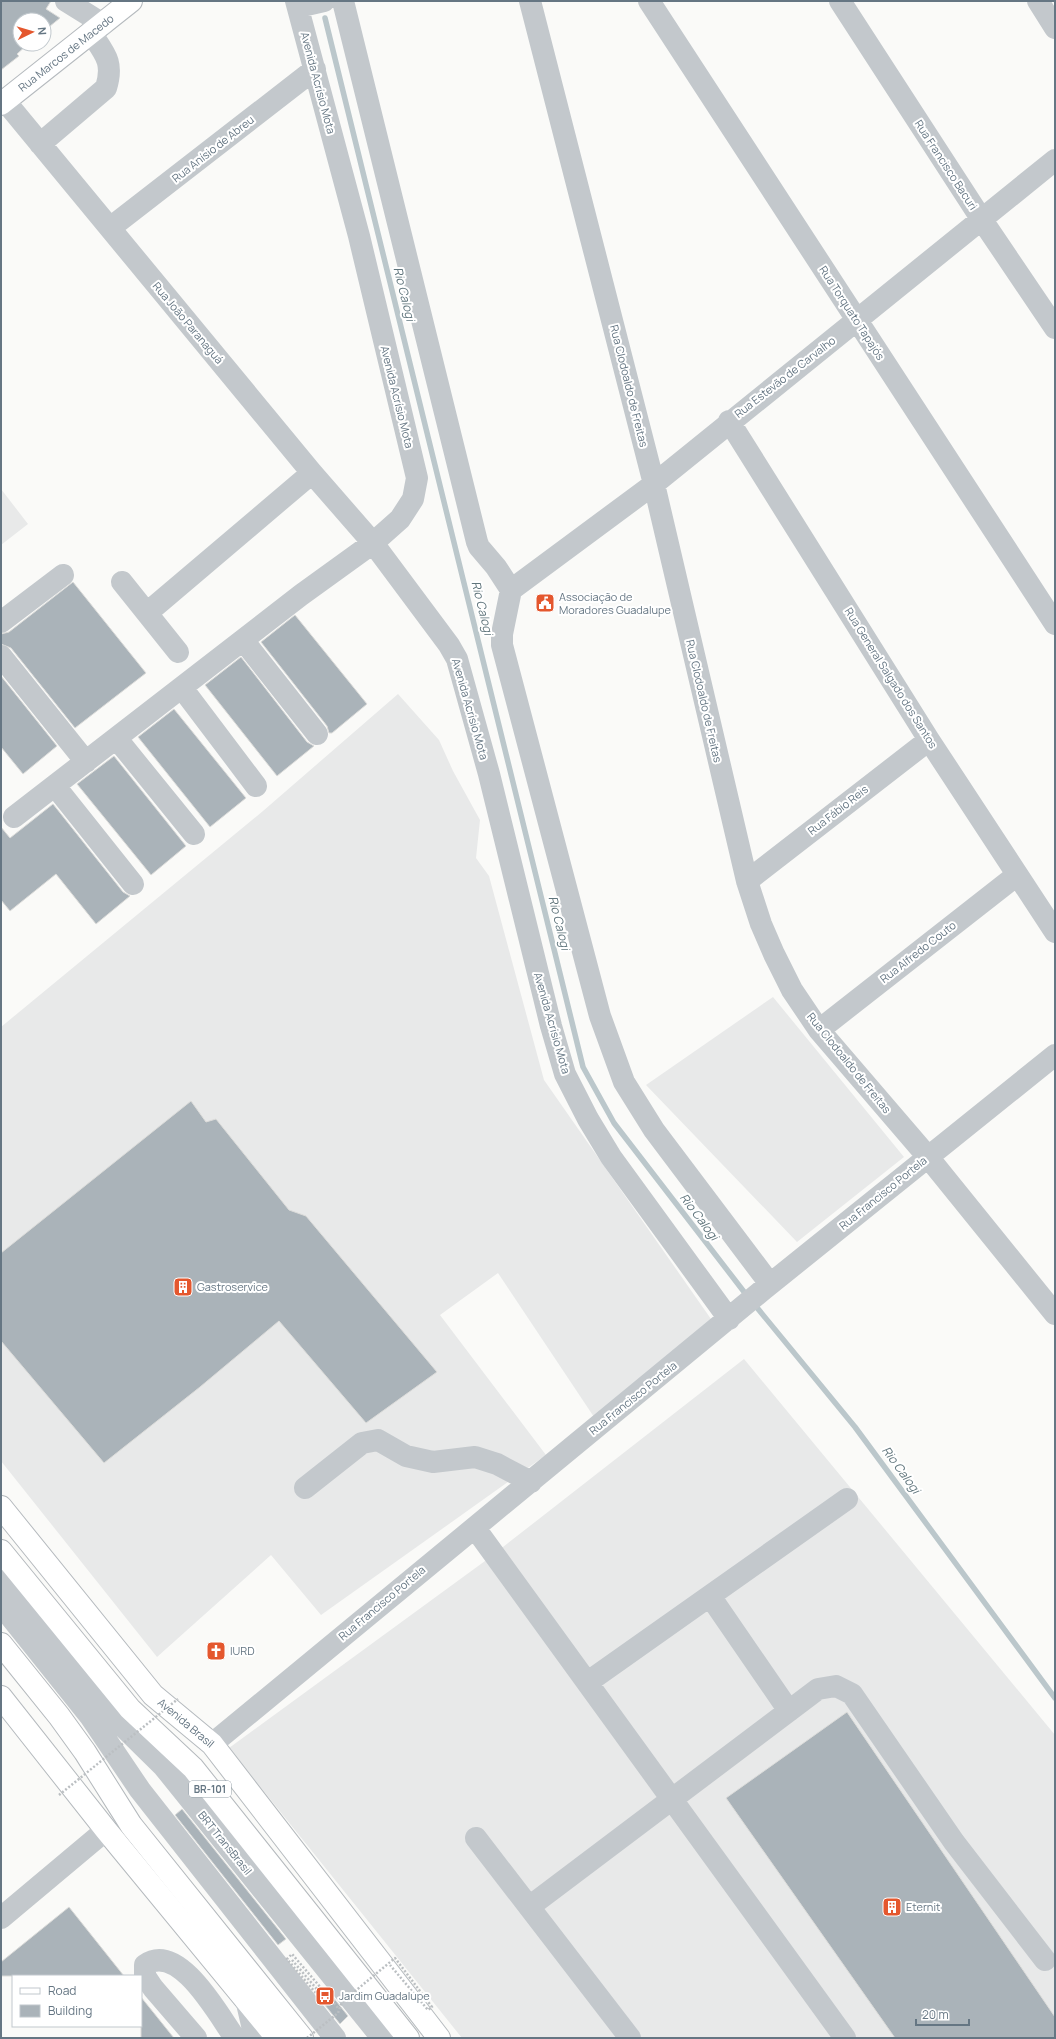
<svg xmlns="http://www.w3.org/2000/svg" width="1056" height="2039" font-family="Manrope,sans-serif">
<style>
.built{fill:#e8e9e9}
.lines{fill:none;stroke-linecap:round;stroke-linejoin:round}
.stream{stroke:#bbc7cb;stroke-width:5.5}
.building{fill:#aab3b9;stroke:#dcdcda}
.major-casing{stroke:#b5babe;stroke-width:24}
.highway-casing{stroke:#b4b9bd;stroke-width:24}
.minor{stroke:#c3c8cc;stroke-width:22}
.major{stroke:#fff;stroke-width:22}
.highway{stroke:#fff;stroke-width:22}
.path-bridge{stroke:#bbbfc2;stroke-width:2.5;stroke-dasharray:2 2;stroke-linecap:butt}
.labels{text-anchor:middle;stroke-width:4;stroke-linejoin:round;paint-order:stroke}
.shield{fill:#fff;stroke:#939fa8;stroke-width:1}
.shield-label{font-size:10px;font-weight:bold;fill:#657683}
.street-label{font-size:11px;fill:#657683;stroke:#fff}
.poi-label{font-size:11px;fill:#657683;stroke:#fff;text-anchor:start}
.water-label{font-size:12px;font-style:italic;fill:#60757c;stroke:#fff}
</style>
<rect width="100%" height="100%" fill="#fafaf8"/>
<path class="built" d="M1,489L28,524L1,545Z
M398,694L439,740L453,771L480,820L476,858L489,876L544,1080L711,1319L594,1417L498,1273L440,1315L546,1455L321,1615L271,1555L157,1657L1,1461V1027L263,811Z
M773,997L904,1157L797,1242L646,1085Z
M744,1359L1055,1735V2038H462L229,1748L485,1561Z"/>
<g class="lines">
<path class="stream" d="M325,18L583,1067L614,1123L748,1297
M754,1304L855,1427L1055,1698"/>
</g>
<path class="building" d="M1,1H51L46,9L60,18L44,31V20H20V44H28L17,54L19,56L1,70Z
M73,582L146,673L75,728L11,648L1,644V634L9,632Z
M295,615L367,704L332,733H329L327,726L261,642Z
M241,657L307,742L314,746L277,776L205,685Z
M1,676L57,746L23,774L1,747Z
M174,709L246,798L210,827L138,737Z
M114,756L186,846L151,875L77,784Z
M53,804L123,892L130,896L96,924L56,874L10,911L1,900V827L10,838Z
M191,1101L206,1122L216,1119L289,1210L306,1216L437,1372L366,1423L279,1321L200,1387L104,1463L1,1341V1253Z
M847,1712L1055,2017V2038H895L726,1798Z
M182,1809L286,1939L278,1945L175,1815Z
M69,1907L124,1976H1V1962Z
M329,1992L348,2016L340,2024L320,1999Z
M141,1997L174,2038H141Z"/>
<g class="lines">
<g class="major-casing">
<path id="major" d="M1,104L131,1
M1,1507L153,1695L212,1744L439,2038
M1,1697L106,1830L277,2038"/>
</g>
<g class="highway-casing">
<path id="highway" d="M1,1551L130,1709L193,1768L408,2038
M1,1644L59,1716L85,1752L131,1825L302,2038"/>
</g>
<path class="minor" d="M66,1L103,24
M296,1L359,236L417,478L413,499L400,519L373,543L449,645L457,659L489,774L551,1026L565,1074L588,1119L611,1157L729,1319
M343,1L477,542L479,547L496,567L511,590L502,634V645L600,1016L624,1082L654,1130L770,1284
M530,1L654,484L747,881L761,924L774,954L792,990L819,1030L928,1157L1055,1314
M649,1L1055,624
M840,1L982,220L1055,328
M1038,1L1055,28
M298,7L324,1
M5,101L312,473L373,543L301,595L14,817
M40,144L106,88C114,62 105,54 91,33
M110,228L315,69
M729,421L929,740L1055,932
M122,582L178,652
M511,590L654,484L1055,160
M147,613L312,473
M1,622L63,575
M243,640L317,734
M1,656L86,762
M182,688L256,786
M117,739L194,834
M55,786L133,884
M747,881L929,740
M819,1030L1017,875
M305,1488L362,1443L378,1440L406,1456L433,1462L475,1457L497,1464L531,1482
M475,1528L845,2038
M1,1579L99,1703L164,1767L382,2038
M710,1596L789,1711
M1,1605L90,1716L140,1790L335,2038
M588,1682L847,1499
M212,1744L764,1289L1055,1055
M476,1838L630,2038
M529,1907L818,1689L836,1686L852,1694L954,1842L1045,1960
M1,1918L106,1830
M246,1999L255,2038
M196,2038L153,1988L145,1976V1965C179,1941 219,2016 235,2038"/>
<use href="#major" class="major"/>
<use href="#highway" class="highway"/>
<path class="path-bridge" d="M59,1795L178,1699
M292,1960L327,2001L325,2004L287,1959L292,1954L339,2009
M307,2038L338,2013L342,2002L395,1958L432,2007L428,2010L390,1965"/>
</g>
<defs>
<g id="civic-square" transform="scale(1)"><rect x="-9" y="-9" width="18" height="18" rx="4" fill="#e4572e" stroke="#fff"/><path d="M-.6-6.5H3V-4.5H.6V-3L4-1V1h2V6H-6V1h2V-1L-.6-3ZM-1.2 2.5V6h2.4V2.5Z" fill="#fff"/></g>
<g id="building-square" transform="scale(1)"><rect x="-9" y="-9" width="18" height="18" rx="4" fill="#e4572e" stroke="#fff"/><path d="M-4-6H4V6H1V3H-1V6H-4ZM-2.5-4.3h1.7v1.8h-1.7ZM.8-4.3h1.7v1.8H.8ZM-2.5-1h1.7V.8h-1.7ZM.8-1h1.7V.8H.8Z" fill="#fff"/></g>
<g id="church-square" transform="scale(1)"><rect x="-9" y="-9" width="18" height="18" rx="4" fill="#e4572e" stroke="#fff"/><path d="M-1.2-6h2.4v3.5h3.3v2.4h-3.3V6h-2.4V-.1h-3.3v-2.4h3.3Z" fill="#fff"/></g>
<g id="bus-square" transform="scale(1)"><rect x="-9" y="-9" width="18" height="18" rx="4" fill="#e4572e" stroke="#fff"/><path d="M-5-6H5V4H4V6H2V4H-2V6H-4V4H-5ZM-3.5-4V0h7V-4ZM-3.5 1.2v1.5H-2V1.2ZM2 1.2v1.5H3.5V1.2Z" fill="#fff"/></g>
</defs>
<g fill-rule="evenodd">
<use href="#civic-square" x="545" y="603"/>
<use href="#building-square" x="183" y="1287"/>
<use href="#church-square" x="216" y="1651"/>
<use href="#building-square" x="892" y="1907"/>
<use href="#bus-square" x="325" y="1996"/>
</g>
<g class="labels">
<rect class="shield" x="189" y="1781" width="42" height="16" rx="3"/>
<g class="shield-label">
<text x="210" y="1793">BR-101</text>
</g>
<g class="street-label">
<text transform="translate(66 53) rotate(-38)" y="4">Rua Marcos de Macedo</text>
<text transform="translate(318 83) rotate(75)" y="4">Avenida Acrísio Mota</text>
<text transform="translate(213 149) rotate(-38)" y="4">Rua Anísio de Abreu</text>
<text transform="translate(946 165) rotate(57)" y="4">Rua Francisco Bacuri</text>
<text transform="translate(852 313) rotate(57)" y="4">Rua Torquato Tapajós</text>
<text transform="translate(188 323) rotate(50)" y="4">Rua João Paranaguá</text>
<text transform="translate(785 377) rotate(-38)" y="4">Rua Estevão de Carvalho</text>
<text transform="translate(629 386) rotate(76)" y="4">Rua Clodoaldo de Freitas</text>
<text transform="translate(397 397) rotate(76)" y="4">Avenida Acrísio Mota</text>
<text transform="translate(891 678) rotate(58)" y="4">Rua General Salgado dos Santos</text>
<text transform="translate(704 701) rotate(77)" y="4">Rua Clodoaldo de Freitas</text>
<text transform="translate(470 709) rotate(74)" y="4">Avenida Acrísio Mota</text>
<text transform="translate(838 810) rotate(-38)" y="4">Rua Fábio Reis</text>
<text transform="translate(918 952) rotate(-38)" y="4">Rua Alfredo Couto</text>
<text transform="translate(552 1023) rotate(74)" y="4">Avenida Acrísio Mota</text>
<text transform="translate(849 1063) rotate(51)" y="4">Rua Clodoaldo de Freitas</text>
<text transform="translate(883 1193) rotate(-39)" y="4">Rua Francisco Portela</text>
<text transform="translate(633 1398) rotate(-39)" y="4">Rua Francisco Portela</text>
<text transform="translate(382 1603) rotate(-40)" y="4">Rua Francisco Portela</text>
<text transform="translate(186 1723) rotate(40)" y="4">Avenida Brasil</text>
<text transform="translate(225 1843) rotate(51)" y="4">BRT TransBrasil</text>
</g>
<g class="poi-label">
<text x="559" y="601">Associação de<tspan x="559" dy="13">Moradores Guadalupe</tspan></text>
<text x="197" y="1291">Gastroservice</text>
<text x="230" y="1655">IURD</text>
<text x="906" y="1911">Eternit</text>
<text x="339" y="2000">Jardim Guadalupe</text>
</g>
<g class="water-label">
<text transform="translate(404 294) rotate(76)" y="4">Rio Calogi</text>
<text transform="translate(482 608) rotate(76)" y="4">Rio Calogi</text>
<text transform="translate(559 923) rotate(76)" y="4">Rio Calogi</text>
<text transform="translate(699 1217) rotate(53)" y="4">Rio Calogi</text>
<text transform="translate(901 1470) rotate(54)" y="4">Rio Calogi</text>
</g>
</g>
<rect width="1056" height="2039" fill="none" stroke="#657683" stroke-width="4"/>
<rect x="12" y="1975" width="130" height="52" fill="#ffffff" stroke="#c1c8cd"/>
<rect x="20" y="1988" width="20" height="6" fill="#ffffff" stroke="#c1c8cd"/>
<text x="48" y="1995" font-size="12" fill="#657683">Road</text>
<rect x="20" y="2005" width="20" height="12" fill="#aab3b9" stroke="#c1c8cd"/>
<text x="48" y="2015" font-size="12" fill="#657683">Building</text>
<g transform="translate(32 32) rotate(85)"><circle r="19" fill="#ffffff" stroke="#c1c8cd"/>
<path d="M0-3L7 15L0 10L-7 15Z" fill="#e4572e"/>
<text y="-6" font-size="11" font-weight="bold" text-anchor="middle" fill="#657683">N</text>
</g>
<path d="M916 2019v6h53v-6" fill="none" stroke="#657683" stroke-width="2"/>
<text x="922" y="2019" font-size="12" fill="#657683" stroke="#ffffff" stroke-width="3" paint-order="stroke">20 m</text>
</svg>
